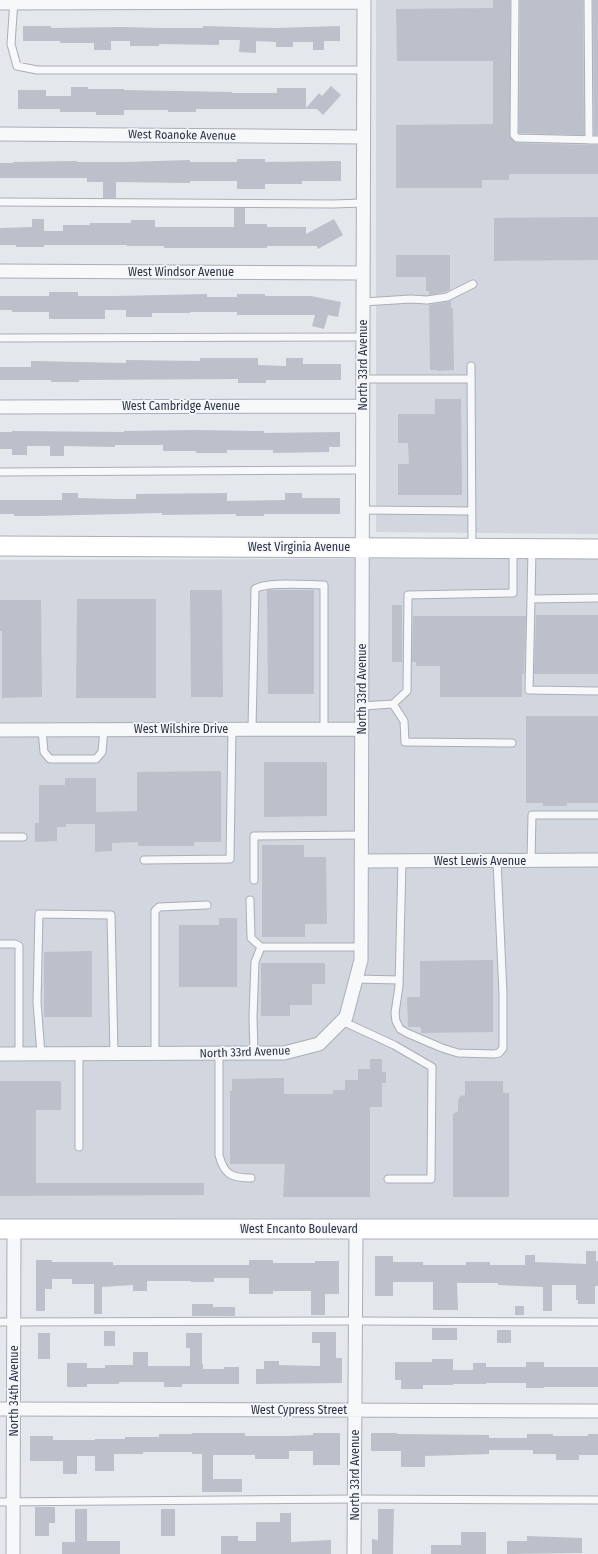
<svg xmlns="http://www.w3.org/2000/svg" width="598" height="1554" font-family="'Fira Sans Condensed',sans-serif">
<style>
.built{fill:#d2d6de}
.building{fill:#bbc0ca}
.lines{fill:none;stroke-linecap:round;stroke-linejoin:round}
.lane-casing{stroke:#a9aeb7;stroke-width:9}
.street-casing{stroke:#a9aeb7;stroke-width:15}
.secondary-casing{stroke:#a9aeb7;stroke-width:21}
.lane{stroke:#f7f8fa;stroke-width:7}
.street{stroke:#f7f8fa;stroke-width:13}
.secondary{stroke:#fff;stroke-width:19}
.labels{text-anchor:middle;stroke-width:3.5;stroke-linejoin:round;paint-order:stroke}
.street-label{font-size:12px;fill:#2b3445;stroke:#f4f6f9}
</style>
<rect width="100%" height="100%" fill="#e4e7ec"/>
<path class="built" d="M376,0H598V534L376,532Z
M598,558V1218L0,1219V560Z"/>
<path class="building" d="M493,0H510V137L517,143L598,145V174H509V180H482V188H396V125L493,124V61H397L396,9L493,8Z
M520,0H583L584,135L519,133Z
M593,0H598V135H594Z
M23,26H51V28L122,27L159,28H203V26L276,28L340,26V41H324V50H313V42H293V47H276V42L256,41V53L239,52L240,40H219V45L159,44V46H130V41H111V50H94V43H60V41H23Z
M331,86L341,95L323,115L317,109H196V112H168V110H124V115H96V112H60V109H18V90H46V96H71V87H88V89H124V90L232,92V93H277V88H306V108L319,93L322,96Z
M237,159H265V162L341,161V181H302V184H265V189H237V181H190V183L116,182V198H103V182H87V178H0V163H13V162L77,161V162H125L190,160V162H237Z
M234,208H245V224H267V227H306V234L334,219L343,235L318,249L317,246H267V248H164V246H127V245H44V247H16V245H0V228L32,227V219H44V231H63V225H90V223H131V220H155V227H234Z
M598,217V260L494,261V218Z
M396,255H450V290L445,292L429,295V291H426V277H396Z
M49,292H78V296H115L207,294V297H237V294H265V296H311L341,302L338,317L328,315L324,329L312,326L315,315H237V312H190V313H152V317H126V310H105V319H49V312H12V310H0V296H49Z
M451,301V308H453L454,370L437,371V370H430L429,305Z
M200,358H258V365L286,366V358H303V364H341V380H266V383H238V379L79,380V382H51V380H0V367H31V361L126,363V360L200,361Z
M435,399H461L462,495H398V464H409L408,443H398V414H435Z
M196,430L264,431V433L340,432V447H329V452L273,453V450H227V453H196V451H163V445H115V447L64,446V456H50V446H27V455H12V449H0V432H12V431L124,432V431Z
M62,493H78V498L115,499H136V494L227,493V501L285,500V493H302V498H340V514H264V516H236V514L162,515V513L39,516H14V514H0V500H62Z
M190,590H222L223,697H191Z
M267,590H314V694H268Z
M77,599H156V698H76Z
M0,600H41L42,697L2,698V631H0Z
M392,605H402V662H392Z
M536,615H598V674H534Z
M413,616H526L524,674H522V697H440V666H416V662H412Z
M526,716H598V803H567V806H543V803H526Z
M264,762H327V816L264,817Z
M221,771V842H194V846H138V842L112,843V851L95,852V824H66V827H57V841L35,842V823H39V785H65V778H96V812L137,811V772Z
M262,845H304V857H326L327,924H305V937H262Z
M219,918H237V987H179V925H219Z
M92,951V1017H44V952Z
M493,960V1032L421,1033V1027H408L407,997H420V961Z
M261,963H325V984H312V1005H290V1016H261Z
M370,1059H382V1072H386V1083H382V1107H370V1197H283L285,1164H230V1091H232V1079L284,1078V1094H333V1090H345V1080H358V1069H370Z
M0,1081H61V1110H36V1183H204V1195L0,1196Z
M465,1081H503V1093H509V1197H453V1114L458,1111V1101L460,1096L465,1095Z
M586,1251H596V1261H598V1286H595V1304H578V1300H576V1285H552V1311H543V1287L498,1285V1283H457L458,1310H433V1282H393V1296H375V1256H393V1262H423V1265H466V1262H490V1265H525V1255H535V1262L586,1264Z
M36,1260H52V1262H113V1265H249V1260H273V1263H315V1261H339V1294H325V1315H311V1291H273V1294H249V1278H214V1282H191V1281H147V1291H133V1285L102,1287V1314H94V1284H72V1279H52V1289H45V1311H36Z
M192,1304H213V1307H235V1316H192Z
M515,1306H524V1315H515Z
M432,1328H457V1340H432Z
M497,1330H511V1343H497Z
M104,1331H115V1346H104Z
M312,1332H336V1358H342V1383L256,1384V1369H264V1361H279V1365L320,1366V1343H312Z
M38,1333H50V1359H38Z
M186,1333H202V1364H203V1369H224V1367H239V1384H182V1387H164V1382H119V1384H87V1387H67V1363H87V1368H105V1365H133V1352H148V1366H190V1348H186Z
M432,1359H453V1370H473V1363H486V1367H526V1362H544V1367H598V1387H544V1388H526V1383H486V1384H453V1385H423V1389H401V1380H395V1362H432Z
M192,1433H245V1436H288L313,1435V1433H340V1465H313V1451H289V1459H255V1455H213V1479H242V1492H202V1454H192V1452H143V1454H114V1471H95V1456H77V1474H63V1461H30V1436H53V1440H95V1439H125V1437H159V1434H192Z
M371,1433H397V1434L489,1435V1438H527V1434H553V1436H588V1434H598V1455H579V1460H556V1454H533V1450H489V1454L425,1456V1467H401V1451H371Z
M35,1507H55V1523H49V1536H35Z
M75,1509H87V1541H120V1554H62V1542H75Z
M161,1509H175V1536H161Z
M378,1509H394L393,1554H372V1539L378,1540Z
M280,1513H291V1542L331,1540V1554H221V1536H238V1541H256V1522H280Z
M461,1532H486V1554H431V1545H461Z
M527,1536L582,1538V1553L507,1554V1541H527Z"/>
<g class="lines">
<g class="lane-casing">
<path id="lane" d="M14,0L11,44L17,66L37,70H364
M515,0L514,135L517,138L598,140
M588,0L589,140
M0,202L333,204L363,203
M363,302L411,299L427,300L447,297L473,284
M0,338L363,337
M471,366L472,548
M363,379H471
M0,472L363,470
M362,510L472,511
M532,549L531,599L598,598
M531,599L529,690L598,691
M393,704L404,721L405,742L512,743
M362,706L393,704L407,691L408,595L513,593V548
M252,729L255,589C266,581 308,585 324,585V729
M42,730L44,752L50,759H96L102,752L104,729
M0,837H23
M144,860L230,859L232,729
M531,860L532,815H598
M402,861L399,986L395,1013L396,1021L400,1029L407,1033L442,1048L458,1053L495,1054L499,1053L503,1048V994L497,861
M254,880V836L362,835
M250,900L251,938L261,947L255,962L253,1017L254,1053
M0,944H15L19,946V1054
M261,947H361
M356,979L399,980
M342,1021L394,1045L432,1067L431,1179H388
M219,1053V1155C224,1175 232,1178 251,1178
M41,1054L37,1002L39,914L111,915L114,1054
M155,1054V911L159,907L207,905
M79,1147V1054
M0,1322L356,1321L598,1322
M0,1502L355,1499L598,1500"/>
</g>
<g class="street-casing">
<path id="street" d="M0,3L364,2
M0,134L363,137
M0,271L363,273
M0,407L363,406
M0,730L362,729
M362,861L598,860
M0,1054L284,1053L319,1044L346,1017L361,960L364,0
M0,1409L598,1411
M13,1554L14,1229
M354,1554L356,1229"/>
</g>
<g class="secondary-casing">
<path id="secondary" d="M0,546L598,549
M0,1229H598"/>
</g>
<use href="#lane" class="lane"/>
<use href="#street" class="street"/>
<use href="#secondary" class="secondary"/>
</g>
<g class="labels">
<g class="street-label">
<text transform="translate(182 135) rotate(1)" y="4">West Roanoke Avenue</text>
<text x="181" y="276">West Windsor Avenue</text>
<text transform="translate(363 365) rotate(-90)" y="4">North 33rd Avenue</text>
<text x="181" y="410">West Cambridge Avenue</text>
<text x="299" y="551">West Virginia Avenue</text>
<text transform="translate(362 689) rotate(-90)" y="4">North 33rd Avenue</text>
<text x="181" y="733">West Wilshire Drive</text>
<text x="480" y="865">West Lewis Avenue</text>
<text transform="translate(245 1052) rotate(-2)" y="4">North 33rd Avenue</text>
<text x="299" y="1233">West Encanto Boulevard</text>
<text transform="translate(14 1391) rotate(-90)" y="4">North 34th Avenue</text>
<text x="299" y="1414">West Cypress Street</text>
<text transform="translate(355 1475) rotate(-90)" y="4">North 33rd Avenue</text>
</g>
</g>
</svg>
